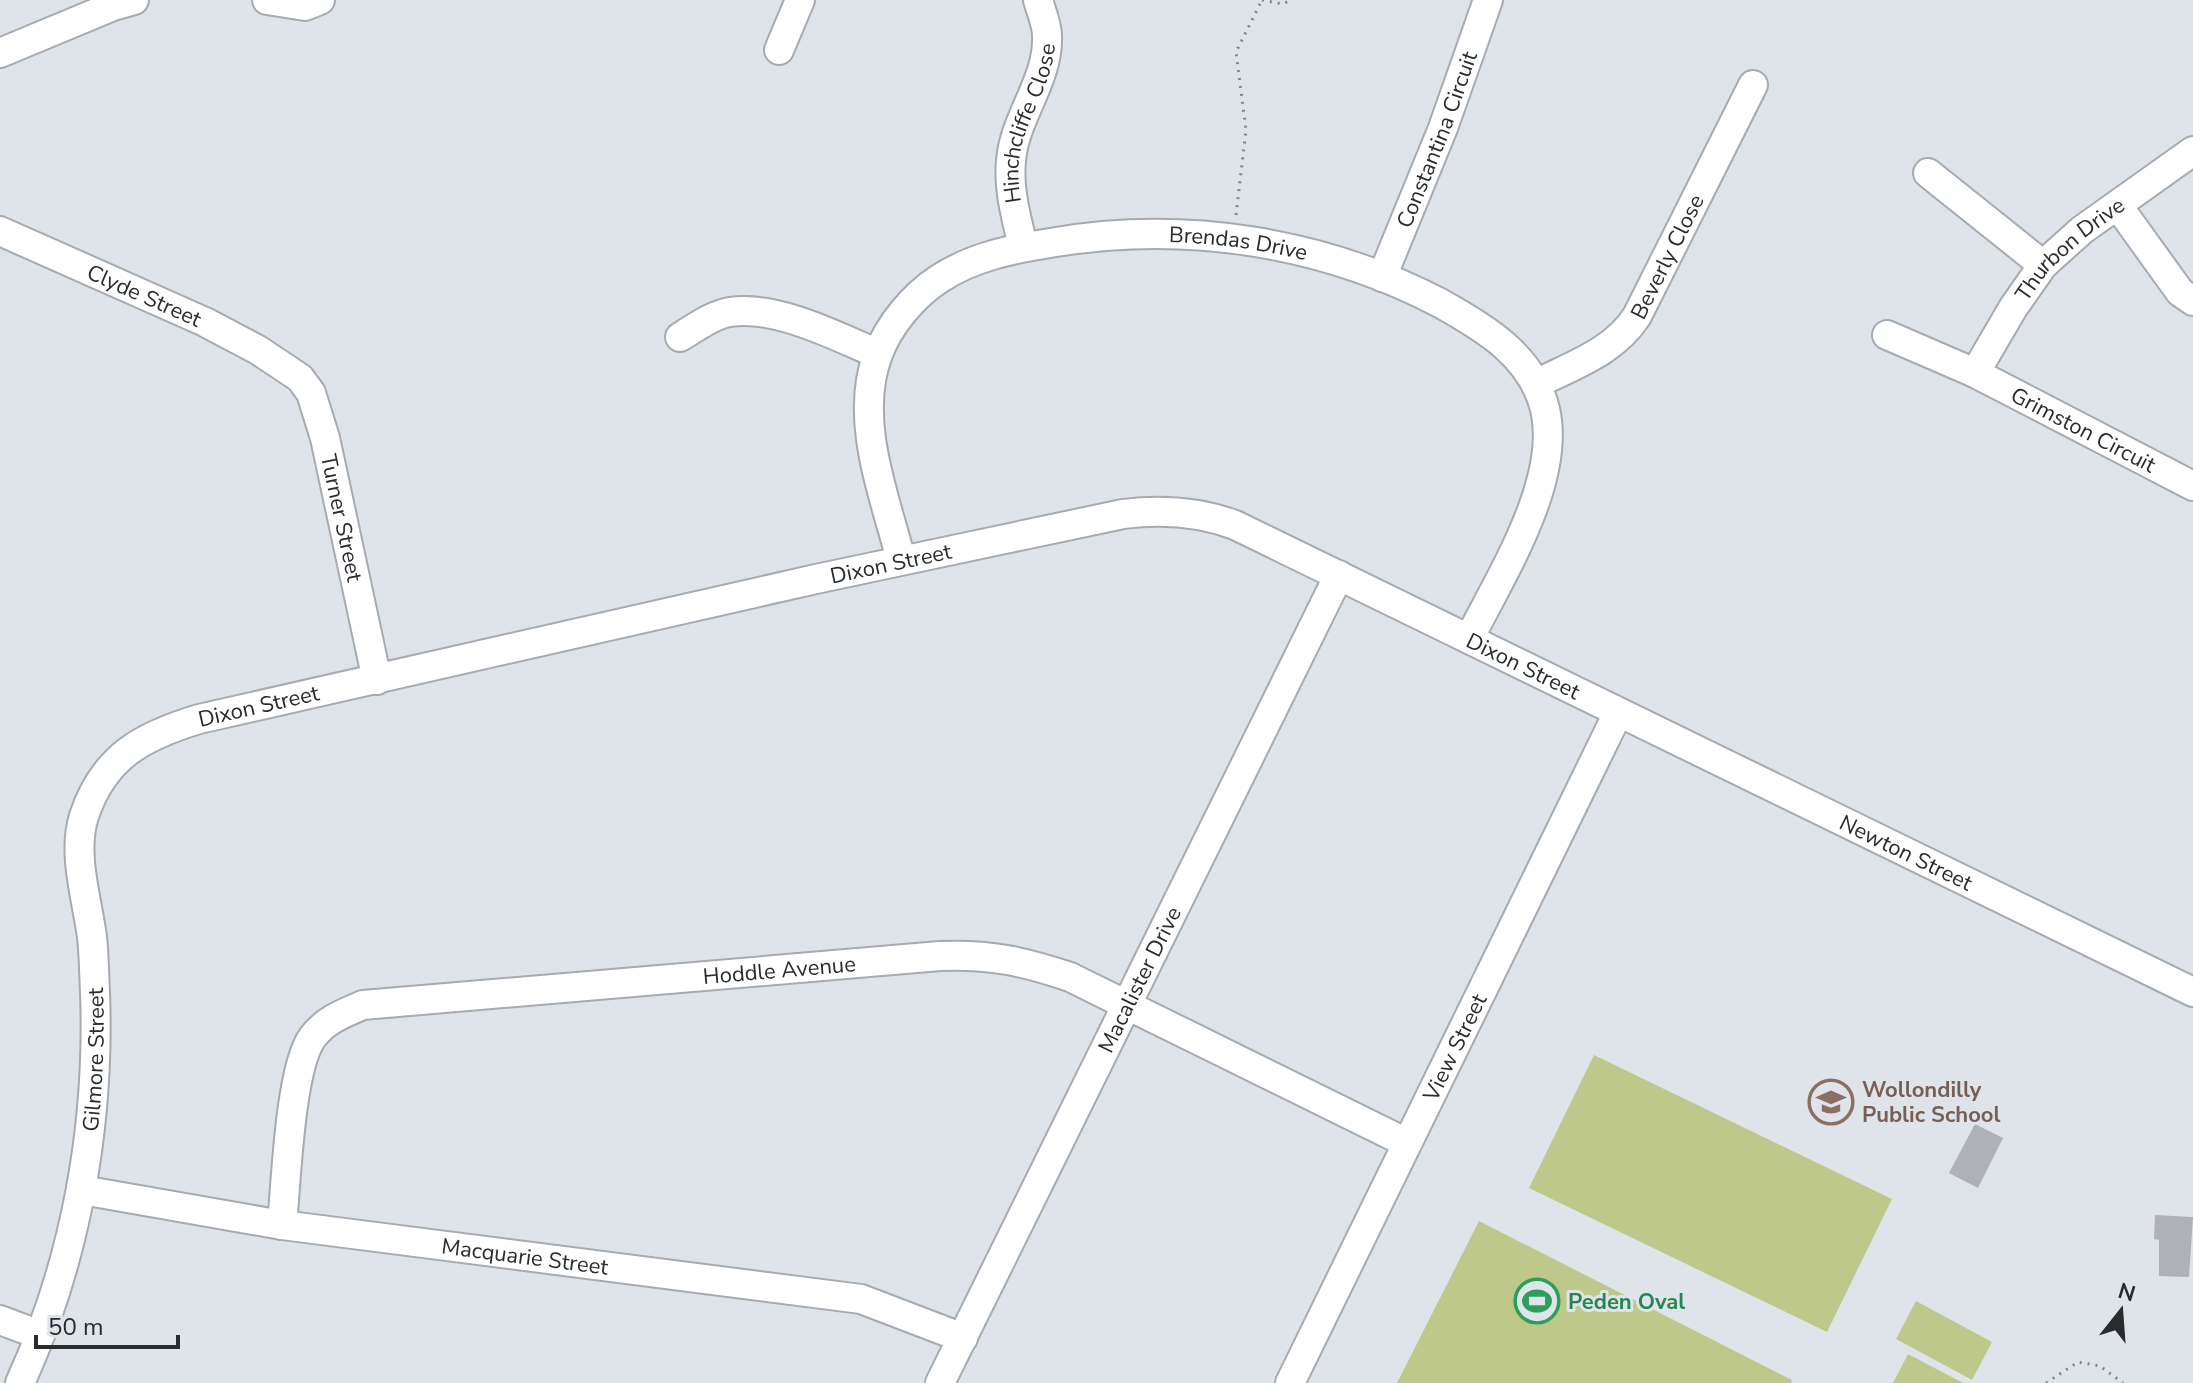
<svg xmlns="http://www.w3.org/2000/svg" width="2193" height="1383" font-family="'Nunito Sans',sans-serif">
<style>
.green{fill:#bfc88b}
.building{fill:#b0b0b7}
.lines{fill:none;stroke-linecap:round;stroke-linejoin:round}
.minor-casing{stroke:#a5abb0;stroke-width:32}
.path{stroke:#82868a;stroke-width:3;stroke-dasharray:2 6;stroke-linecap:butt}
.minor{stroke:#fff;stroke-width:28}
.labels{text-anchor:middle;stroke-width:6;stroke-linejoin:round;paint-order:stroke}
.street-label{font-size:22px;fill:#292b2d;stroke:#dee4ea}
.education-label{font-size:22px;font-weight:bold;fill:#785e54;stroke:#dee4ea;text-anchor:start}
.leisure-label{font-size:22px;font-weight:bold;fill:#27864d;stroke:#dee4ea;text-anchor:start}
</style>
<rect width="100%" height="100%" fill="#dee4ea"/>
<path class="green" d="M1594,1055L1892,1199L1827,1332L1529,1188Z
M1479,1221L1792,1380L1791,1383H1397Z
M1916,1301L1992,1342L1972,1380L1896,1339Z
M1908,1354L1963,1383H1893Z"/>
<path class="building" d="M1975,1124L2003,1138L1978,1188L1949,1173Z
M2155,1215L2193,1217L2189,1277L2159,1276V1240L2154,1239Z"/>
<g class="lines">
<g class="minor-casing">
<g id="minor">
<path d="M267,0L305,6L320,0"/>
<path d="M779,50L800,0"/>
<path d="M0,53L113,6L134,0"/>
<path d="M1928,173L2043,265"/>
<path d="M2118,206L2180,292L2193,301"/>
<path id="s1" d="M0,231L205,322L258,350L300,378L311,393L325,438L377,680"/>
<path id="s2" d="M1023,247C1017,219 1008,191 1011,161C1014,118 1049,80 1047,36C1047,24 1041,11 1038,0"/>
<path id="s3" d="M1382,277L1443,128L1488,0"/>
<path id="s4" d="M1887,335L1975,373L2193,486"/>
<path d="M680,337C695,328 712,315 730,312C776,305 836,336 878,354"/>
<path id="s5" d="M1975,373L2013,308L2043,265L2082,230L2193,151"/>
<path id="s6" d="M1536,384C1573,365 1614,352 1637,316L1753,85"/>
<path id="s7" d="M901,560C885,496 853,420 878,354C889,325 913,296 939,279C972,257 1012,249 1050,243C1183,220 1321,241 1440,303C1485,328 1532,356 1545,409C1562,481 1500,577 1469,639"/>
<path id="s8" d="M82,1190L282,1225L861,1299L963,1338"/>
<path id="s9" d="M282,1225C286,1183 290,1069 312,1038C325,1020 344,1013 363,1005L940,956C990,954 1022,961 1070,977L1407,1143"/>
<path d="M0,1320L40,1335"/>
<path id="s10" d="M20,1383C76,1261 100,1125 95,992C94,973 94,955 92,937C87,899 72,854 84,816C104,756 143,736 199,719L816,579L1123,514C1162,509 1198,511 1235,525L2193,992"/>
<path id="s11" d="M940,1383L1339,575"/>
<path id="s12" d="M1290,1383L1618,713"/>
</g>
</g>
<path class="path" d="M1262,0L1282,4L1292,0
M1236,215L1246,130L1236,52L1262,0
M2046,1383L2078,1362L2100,1366L2123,1383"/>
<use href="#minor" class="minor"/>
</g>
<defs>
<g id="school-ring" transform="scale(2.3)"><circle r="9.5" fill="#dee4ea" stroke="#8d6e63" stroke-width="1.5"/><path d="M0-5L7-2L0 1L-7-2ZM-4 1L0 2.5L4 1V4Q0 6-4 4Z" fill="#8d6e63"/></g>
<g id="stadium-ring" transform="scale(2.3)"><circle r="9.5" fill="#dee4ea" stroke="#2e9e5b" stroke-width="1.5"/><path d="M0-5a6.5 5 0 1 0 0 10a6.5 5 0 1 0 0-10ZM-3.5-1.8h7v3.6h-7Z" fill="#2e9e5b"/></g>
</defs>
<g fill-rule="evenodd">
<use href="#school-ring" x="1831" y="1102"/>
<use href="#stadium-ring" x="1537" y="1301"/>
</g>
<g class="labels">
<g class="street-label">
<text dy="8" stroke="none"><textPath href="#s2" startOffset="128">Hinchcliffe Close</textPath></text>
<text dy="8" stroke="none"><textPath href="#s3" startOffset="148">Constantina Circuit</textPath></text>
<text dy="8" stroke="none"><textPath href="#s7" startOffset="616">Brendas Drive</textPath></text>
<text dy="8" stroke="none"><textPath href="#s5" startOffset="158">Thurbon Drive</textPath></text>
<text dy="8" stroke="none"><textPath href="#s6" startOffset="190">Beverly Close</textPath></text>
<text dy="8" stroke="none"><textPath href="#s1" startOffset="158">Clyde Street</textPath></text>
<text dy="8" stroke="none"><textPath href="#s4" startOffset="218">Grimston Circuit</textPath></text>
<text dy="8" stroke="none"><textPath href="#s1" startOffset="482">Turner Street</textPath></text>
<text dy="8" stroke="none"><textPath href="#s10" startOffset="1446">Dixon Street</textPath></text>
<text dy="8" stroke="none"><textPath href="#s10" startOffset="2118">Dixon Street</textPath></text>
<text dy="8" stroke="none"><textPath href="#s10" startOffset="798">Dixon Street</textPath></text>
<text dy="8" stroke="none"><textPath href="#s10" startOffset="2544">Newton Street</textPath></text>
<text dy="8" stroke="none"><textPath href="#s9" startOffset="670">Hoddle Avenue</textPath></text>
<text dy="8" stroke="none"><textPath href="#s11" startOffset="450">Macalister Drive</textPath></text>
<text dy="8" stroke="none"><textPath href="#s12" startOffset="374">View Street</textPath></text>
<text dy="8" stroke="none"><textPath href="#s10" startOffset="334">Gilmore Street</textPath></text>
<text dy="8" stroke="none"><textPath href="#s8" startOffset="448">Macquarie Street</textPath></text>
</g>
<g class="education-label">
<text x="1862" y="1097">Wollondilly<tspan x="1862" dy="25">Public School</tspan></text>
</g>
<g class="leisure-label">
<text x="1568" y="1309">Peden Oval</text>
</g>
</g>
<g transform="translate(2121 1311) rotate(17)" stroke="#dee4ea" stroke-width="6" paint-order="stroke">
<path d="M0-6L14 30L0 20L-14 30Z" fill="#292b2d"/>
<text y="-12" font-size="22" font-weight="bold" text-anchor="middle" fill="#292b2d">N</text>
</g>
<path d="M36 1335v12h142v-12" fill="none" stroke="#292b2d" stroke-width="4"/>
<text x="48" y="1335" font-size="24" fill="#292b2d" stroke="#dee4ea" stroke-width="6" paint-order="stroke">50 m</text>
</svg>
